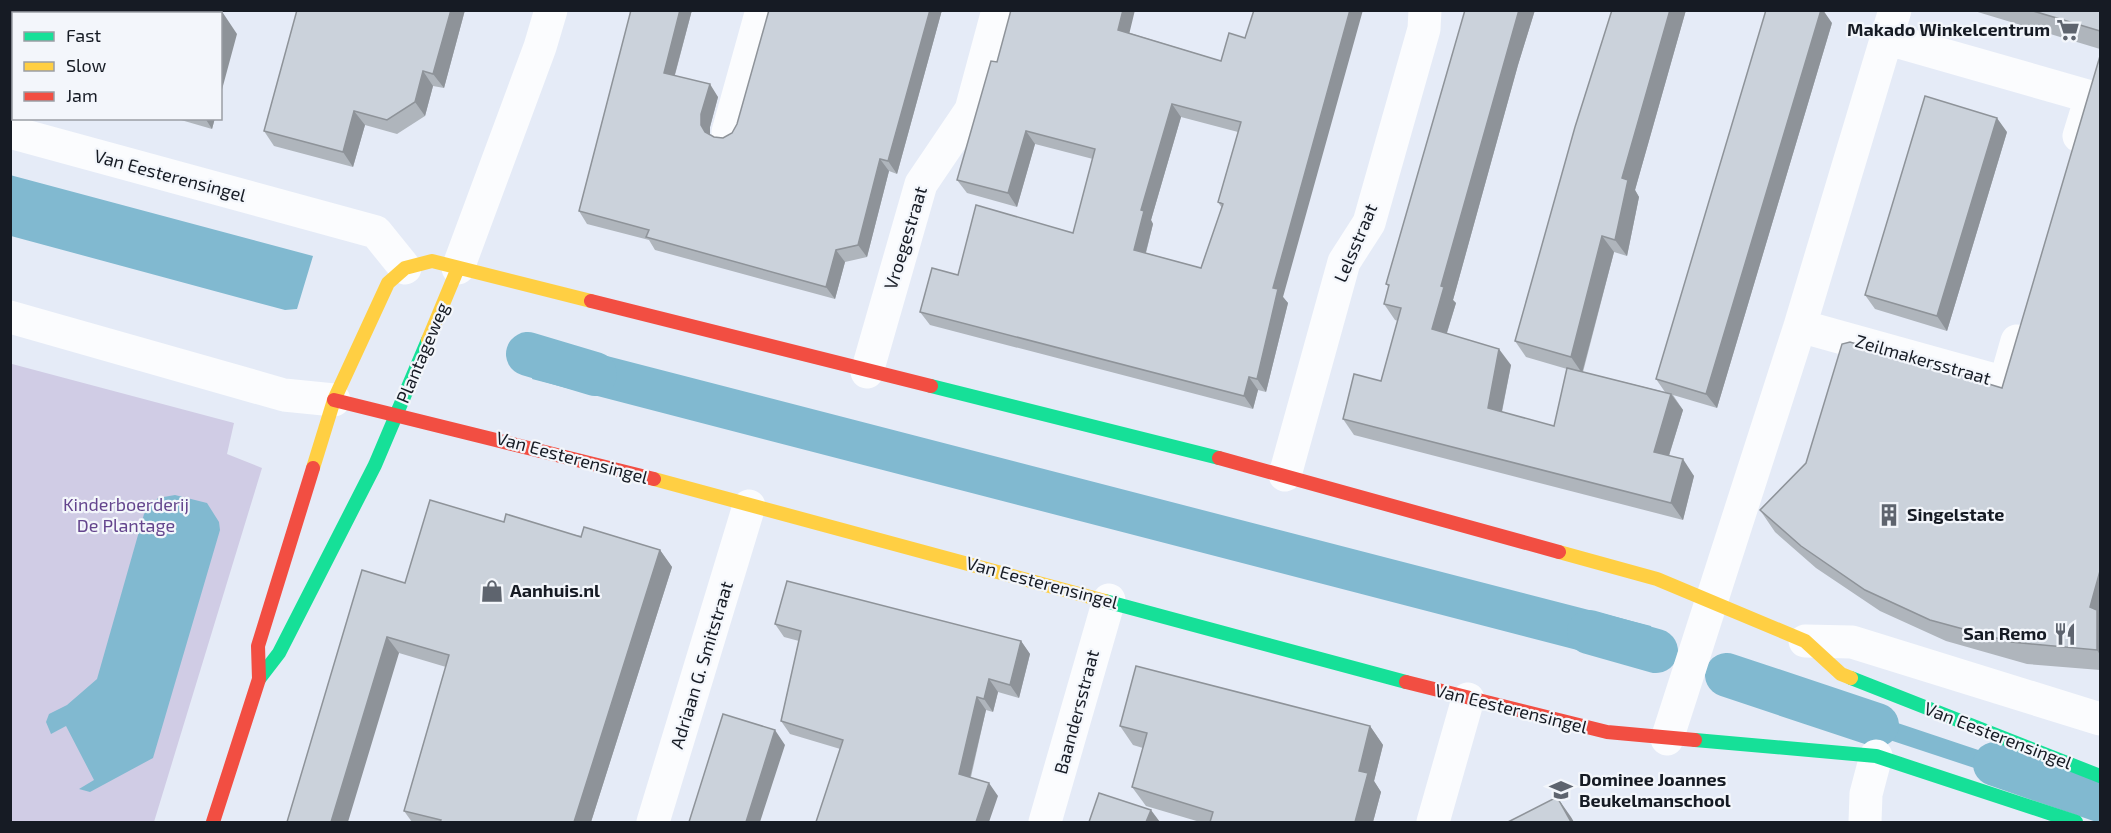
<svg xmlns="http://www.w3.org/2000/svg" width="2111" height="833" font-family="'Exo 2',sans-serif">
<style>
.green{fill:#d0cce5}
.water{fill:#81b9d0}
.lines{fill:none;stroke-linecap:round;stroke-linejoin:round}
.canal{stroke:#81b9d0;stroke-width:44}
.street{stroke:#fbfcfe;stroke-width:33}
.fast{stroke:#16e098;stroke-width:14}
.slow{stroke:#ffcf43;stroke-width:14}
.jam{stroke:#f24e42;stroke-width:14}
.wall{fill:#afb5bc;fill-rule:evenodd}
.shaded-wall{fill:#8e9399}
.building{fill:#cbd2db;stroke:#8e9399;stroke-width:1.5;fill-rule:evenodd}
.labels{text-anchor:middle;stroke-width:4.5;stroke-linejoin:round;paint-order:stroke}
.poi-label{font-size:18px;font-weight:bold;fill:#161b24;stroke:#f3f6fb;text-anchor:start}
.street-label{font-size:18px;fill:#161b24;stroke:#f3f6fb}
.park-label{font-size:18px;fill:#64458d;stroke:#f3f6fb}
</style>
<rect width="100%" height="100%" fill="#e5ebf7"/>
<path class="green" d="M12,364L234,423L227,454L262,468L154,822H11Z"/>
<path class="water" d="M10,175L313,256L297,309L285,310L11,236Z
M549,341L1651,626L1653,636L1639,666L532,379L542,347Z
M175,495L207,503L219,522L220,530L153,758L90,792L79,789L94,780L66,726L51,734L46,722L49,714L67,705L97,679L144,514L158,498Z
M1823,698L2053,775L2047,792L1817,716Z"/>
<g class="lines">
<path class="canal" d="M528,354L595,374
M1589,632L1656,651
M1727,675L1877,725
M1995,764L2100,800"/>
<path class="street" d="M1888,39L2091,97L2079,136
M10,132L376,232L405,268
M728,132L762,10
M458,268L540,47L551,10
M10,317L284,395L334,400
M1800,326L2005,383L2017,341
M867,372L921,184L971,110L998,10
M1285,475L1344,262L1369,223L1424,29L1425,10
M1805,641L1852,642L2100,719
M1667,739L1800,326L1895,10
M653,822L749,506
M1045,822L1109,600
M1433,822L1468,699
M1865,822L1866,794L1876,756"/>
<path class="fast" d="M931,386L1219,458
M1105,601L1406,682
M1851,678L2100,776
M259,679L279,653L375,465L428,340
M1695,740L1876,756L2076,822"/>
<path class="slow" d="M428,340L458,268
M313,468L334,400L388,283L405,268L432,261L591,301
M654,479L1105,601
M1559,552L1657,579L1805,641L1841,674L1851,678"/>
<path class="jam" d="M591,301L931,386
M334,400L654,479
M1219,458L1559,552
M1406,682L1607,732L1695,740
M213,822L259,679L258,646L313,468"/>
</g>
<path class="wall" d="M10,10H68L67,14H14V76L10,75Z
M465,10L444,88L433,86L425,116L397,134L365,125L353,167L274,146L264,131Z
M631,10H692L675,75L718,97L710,127V135L714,137L723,138L942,10L897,174L889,171L867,257L845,262L835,299L655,250L649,240L587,224L579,211Z
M1465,10H1535L1518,65L1453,300L1456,303L1447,333L1511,365L1502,412L1554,426L1567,369L1526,357L1515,341L1612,10H1686L1635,190L1639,197L1627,256L1614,252L1583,372L1665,392L1656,379L1832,23L1717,408L1673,395L1683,410L1669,456L1694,476L1683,520L1354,435L1343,419L1381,381L1398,321L1395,320L1384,304L1389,287L1386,284Z
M1971,10H2100V49Z
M1130,33L1221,61L1229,33L1283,297L1288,303L1266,392L1258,390L1253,409L930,325L920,312L958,275L1073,233L1093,159L1035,144L1017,207L967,193L957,180L997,62ZM1181,117L1238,132L1218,202L1222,208L1201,268L1146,253L1153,224L1151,220Z
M2100,56V670L2027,664L1946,641L1880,611L1816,568L1775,532L1760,510L2002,388Z
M174,118H215L212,129Z
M2007,132L1947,331L1875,309L1865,295Z
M504,522L660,550L672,567L591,822H412L404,811L446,667L399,653L287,822L405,583Z
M775,624L1021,641L1030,654L1019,698L998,692L993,712L986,710L971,777L998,796L790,734L781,721L799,641L784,637Z
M1120,726H1370L1383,745L1374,781L1381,792L1373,822H1200L1146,806L1132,787L1143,748L1133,745Z"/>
<path class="shaded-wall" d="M55,10H68L67,14H54Z
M220,10H221L237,34L220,97V14H219Z
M451,10H465L444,88L433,74Z
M680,10H692L672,85L664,73Z
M930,10H942L897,174L888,161Z
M1123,10H1135L1127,43L1118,30Z
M1350,10H1363L1283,297L1288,303L1266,392L1257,379L1273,288Z
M1519,10H1535L1518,65L1453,300L1456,303L1443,345L1432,329L1441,286Z
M1670,10H1686L1635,190L1639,197L1627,256L1615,240L1622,178Z
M1821,10H1823L1832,23L1717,408L1706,394Z
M423,71L433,86L425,116L415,102Z
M710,84L718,97L710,127V137L705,132L701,125V114Z
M1172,104L1181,117L1151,220L1153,224L1143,263L1134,250L1141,210Z
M354,111L365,125L353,167L343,152Z
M205,118H215L212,129Z
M1997,118L2007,132L1947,331L1937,316Z
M1026,131L1035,144L1017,207L1008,193Z
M880,159L889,171L867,257L858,245Z
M1602,236L1614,252L1582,373L1571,357Z
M836,250L845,262L835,299L826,287Z
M1499,349L1511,365L1499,425L1488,408Z
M1249,377L1258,390L1253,409L1244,396Z
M1671,394L1683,410L1665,468L1654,452Z
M1683,459L1694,476L1683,520L1671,503Z
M660,550L672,567L591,822H574Z
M2100,571V655L2097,650L2090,607Z
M387,637L399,653L348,822H331Z
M1021,641L1030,654L1019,698L1010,685Z
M989,679L998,692L993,712L984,699Z
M977,697L986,710L968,786L959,774Z
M1370,726L1383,745L1374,781L1381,792L1373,822H1355L1359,771Z
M775,730L785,745L760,822H746Z
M989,783L998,796L989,822H976Z
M1557,797L1571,817L1574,822H1571Z
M1151,810L1160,822H1146Z"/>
<path class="building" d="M10,10H55L54,14H14V66L10,65Z
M125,10H220L219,14H124Z
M297,10H451L433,74L423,71L415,102L387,120L354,111L343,152L264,131Z
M631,10H680L664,73L710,84L701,114V125L705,132L714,137L723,138L732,133L737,124L769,10H930L888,161L880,159L858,245L836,250L826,287L646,237L649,230L579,211Z
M1011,10H1123L1118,30L1221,61L1229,33L1245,38L1254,10H1350L1273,288L1278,289L1257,379L1249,377L1244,396L920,312L932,268L958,275L976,205L1073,233L1095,149L1026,131L1008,193L957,180L991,61L997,62ZM1172,104L1241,122L1218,202L1223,204L1201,268L1134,250L1144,211L1141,210Z
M1465,10H1519L1441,286L1444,287L1432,329L1499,349L1488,408L1554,426L1567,368L1671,394L1654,452L1683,459L1671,503L1343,419L1354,374L1381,381L1401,308L1384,304L1389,285L1386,284Z
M1612,10H1670L1622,178L1628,180L1615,240L1602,236L1571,357L1515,341L1575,127Z
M1766,10H1821L1706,394L1656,379Z
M2030,10H2100V31Z
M2100,56V571L2090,607L2097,610V650L2011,642L1930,620L1865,590L1801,546L1760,510L1806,463L1842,344L1850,342L2002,388Z
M1925,96L1997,118L1937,316L1865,295Z
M430,500L504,522L506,514L581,537L584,527L660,550L574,822H440L441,820L404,811L449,655L387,637L331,822H287L362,570L405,583Z
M787,581L1021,641L1010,685L989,679L984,699L977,697L959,774L989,783L976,822H816L843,740L781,721L801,631L775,624Z
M1136,666L1370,726L1359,771L1368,773L1355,822H1210L1213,812L1132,787L1147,733L1120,726Z
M723,714L775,730L746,822H689Z
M1099,793L1151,810L1146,822H1089Z
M1557,797L1571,822H1508Z"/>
<defs>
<g id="supermarket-bare" transform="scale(1.8)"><path d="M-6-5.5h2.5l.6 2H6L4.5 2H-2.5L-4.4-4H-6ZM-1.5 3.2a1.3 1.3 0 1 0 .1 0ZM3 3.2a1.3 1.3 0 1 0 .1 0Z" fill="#5e646e" stroke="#f3f6fb" stroke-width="2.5" paint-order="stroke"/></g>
<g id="building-bare" transform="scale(1.8)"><path d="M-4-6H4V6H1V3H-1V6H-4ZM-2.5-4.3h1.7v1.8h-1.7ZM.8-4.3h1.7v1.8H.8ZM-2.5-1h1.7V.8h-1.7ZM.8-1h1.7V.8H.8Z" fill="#5e646e" stroke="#f3f6fb" stroke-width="2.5" paint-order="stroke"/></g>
<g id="shop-bare" transform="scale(1.8)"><path d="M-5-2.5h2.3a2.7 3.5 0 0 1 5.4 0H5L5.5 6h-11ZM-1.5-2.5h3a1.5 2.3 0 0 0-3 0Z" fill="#5e646e" stroke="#f3f6fb" stroke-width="2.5" paint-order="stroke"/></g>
<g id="restaurant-bare" transform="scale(1.8)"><path d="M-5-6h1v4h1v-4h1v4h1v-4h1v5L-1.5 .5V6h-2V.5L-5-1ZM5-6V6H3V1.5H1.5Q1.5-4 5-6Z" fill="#5e646e" stroke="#f3f6fb" stroke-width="2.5" paint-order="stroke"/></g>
<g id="school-bare" transform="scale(1.8)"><path d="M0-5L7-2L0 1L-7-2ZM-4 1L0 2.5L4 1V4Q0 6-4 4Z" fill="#5e646e" stroke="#f3f6fb" stroke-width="2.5" paint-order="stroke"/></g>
</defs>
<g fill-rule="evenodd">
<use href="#supermarket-bare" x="2068" y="30"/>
<use href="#building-bare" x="1889" y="515"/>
<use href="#shop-bare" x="492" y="591"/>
<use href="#restaurant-bare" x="2065" y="634"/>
<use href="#school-bare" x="1561" y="790"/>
</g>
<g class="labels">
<g class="poi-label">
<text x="2050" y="36" text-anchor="end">Makado Winkelcentrum</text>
<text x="1907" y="521">Singelstate</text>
<text x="510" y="597">Aanhuis.nl</text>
<text x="2047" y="640" text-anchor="end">San Remo</text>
<text x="1579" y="786">Dominee Joannes<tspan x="1579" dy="21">Beukelmanschool</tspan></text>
</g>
<g class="street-label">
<text transform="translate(170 176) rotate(15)" y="6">Van Eesterensingel</text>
<text transform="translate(906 238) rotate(-73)" y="6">Vroegestraat</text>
<text transform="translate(1356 243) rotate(-67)" y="6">Lelsstraat</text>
<text transform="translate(423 353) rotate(-67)" y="6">Plantageweg</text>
<text transform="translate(1923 360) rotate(16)" y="6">Zeilmakersstraat</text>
<text transform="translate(572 458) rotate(15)" y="6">Van Eesterensingel</text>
<text transform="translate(1042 583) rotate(15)" y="6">Van Eesterensingel</text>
<text transform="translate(702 665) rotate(-73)" y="6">Adriaan G. Smitstraat</text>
<text transform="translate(1511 709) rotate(14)" y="6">Van Eesterensingel</text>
<text transform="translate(1077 712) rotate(-75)" y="6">Baandersstraat</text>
<text transform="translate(1998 736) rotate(21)" y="6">Van Eesterensingel</text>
</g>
<g class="park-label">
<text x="126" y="511">Kinderboerderij<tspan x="126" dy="21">De Plantage</tspan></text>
</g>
</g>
<rect width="2111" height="833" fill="none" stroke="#161b24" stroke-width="24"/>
<rect x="12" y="12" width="210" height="108" fill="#f3f6fb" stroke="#9b9ea5" stroke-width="1.5"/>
<rect x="24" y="32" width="30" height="9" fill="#16e098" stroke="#9b9ea5" stroke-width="1.5"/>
<text x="66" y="42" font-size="18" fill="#161b24">Fast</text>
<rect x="24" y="62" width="30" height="9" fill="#ffcf43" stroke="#9b9ea5" stroke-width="1.5"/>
<text x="66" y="72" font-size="18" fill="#161b24">Slow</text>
<rect x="24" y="92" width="30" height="9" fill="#f24e42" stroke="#9b9ea5" stroke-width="1.5"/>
<text x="66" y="102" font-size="18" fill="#161b24">Jam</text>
</svg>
